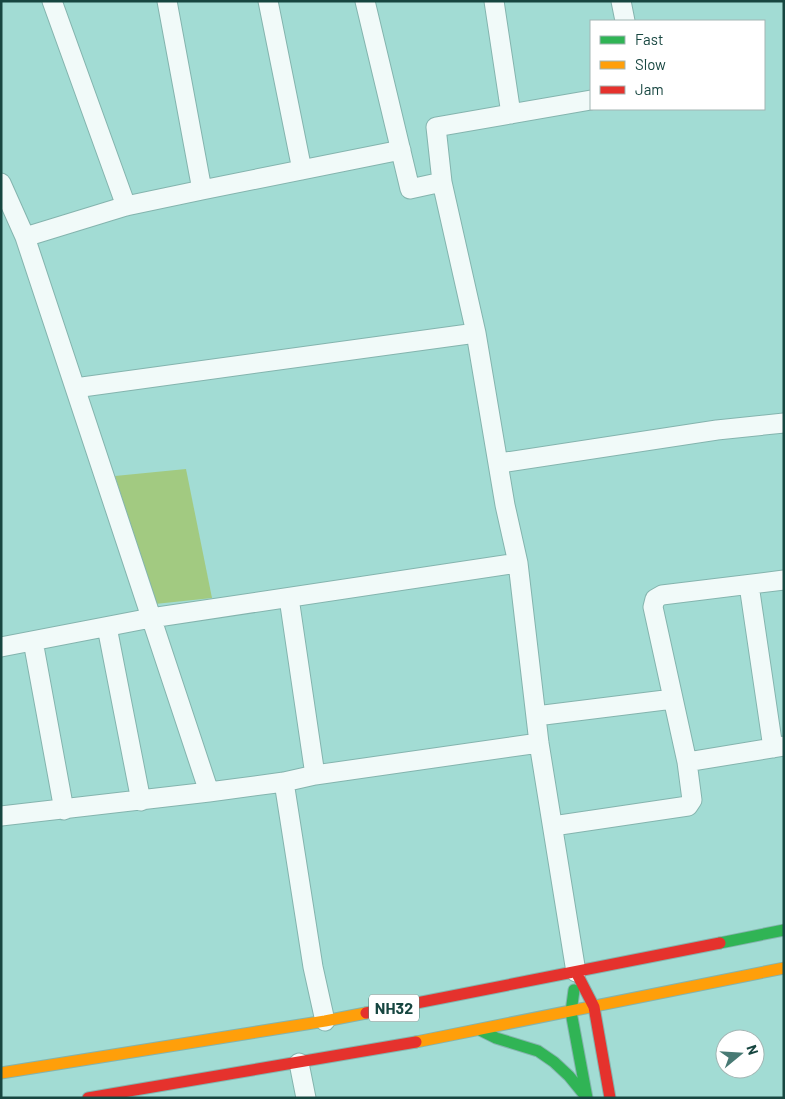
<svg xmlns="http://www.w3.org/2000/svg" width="785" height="1099" font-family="Barlow,sans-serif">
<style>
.water{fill:#a2ca81}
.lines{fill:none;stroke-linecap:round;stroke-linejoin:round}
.street-casing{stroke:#84b4ae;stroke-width:21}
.fast-casing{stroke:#84b4ae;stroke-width:13}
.slow-casing{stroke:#84b4ae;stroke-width:13}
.jam-casing{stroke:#84b4ae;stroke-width:13}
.street{stroke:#f1faf9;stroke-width:19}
.fast{stroke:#30b455;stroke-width:11}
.slow{stroke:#ff9f0a;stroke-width:11}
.jam{stroke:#e5322d;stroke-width:11}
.labels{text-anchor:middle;stroke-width:4.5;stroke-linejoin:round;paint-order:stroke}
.shield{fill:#fff;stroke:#5d7e79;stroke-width:1}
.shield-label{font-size:16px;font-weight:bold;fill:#174640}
</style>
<rect width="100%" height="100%" fill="#a2dcd4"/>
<path class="water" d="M186,469L212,598L155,604L115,476Z"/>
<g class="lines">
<g class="street-casing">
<path id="street" d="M52,1L126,206
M167,1L202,190L401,150
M268,1L302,170
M365,1L410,189L442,182L476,333L505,505L518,563L539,743L576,972
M494,1L511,114
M621,1L625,21
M442,182L436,127L591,100
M1,183L25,237L209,792
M25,237L126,206L202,190
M75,388L476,333
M500,463L717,430L784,423
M749,585L773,748
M289,598L315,775
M107,627L141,801
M33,641L64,810
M1,647L151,618L518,563
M536,716L673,699
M687,762L784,746
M284,782L313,967L325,1021
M1,816L209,792L284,782L315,775L539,743
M553,826L688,806L692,800L687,762L653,607L655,599L662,595L784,580
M299,1063L306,1098"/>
</g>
<g class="fast-casing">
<path id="fast" d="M720,943L784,930
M574,990L571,1012L587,1098
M480,1030L496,1038L538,1051L554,1062L569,1076L587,1098"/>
</g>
<g class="slow-casing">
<path id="slow" d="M416,1042L784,968
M1,1073L325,1021L366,1013"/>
</g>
<g class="jam-casing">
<path id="jam" d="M576,972L594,1007L610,1098
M366,1013L720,943
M88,1098L416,1042"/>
</g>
<use href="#street" class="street"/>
<use href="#fast" class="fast"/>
<use href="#slow" class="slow"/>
<use href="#jam" class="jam"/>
</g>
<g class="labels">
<rect class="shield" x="369" y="994.5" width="50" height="27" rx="4"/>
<g class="shield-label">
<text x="394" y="1014">NH32</text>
</g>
</g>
<rect width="785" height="1099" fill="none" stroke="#174640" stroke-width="5"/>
<rect x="590" y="20" width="175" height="90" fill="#ffffff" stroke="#a2b5b3"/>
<rect x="600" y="36" width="25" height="8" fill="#30b455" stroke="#a2b5b3"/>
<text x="635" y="45" font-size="15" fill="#174640">Fast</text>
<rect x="600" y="61" width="25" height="8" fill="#ff9f0a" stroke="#a2b5b3"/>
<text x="635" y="70" font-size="15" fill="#174640">Slow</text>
<rect x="600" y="86" width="25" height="8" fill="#e5322d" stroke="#a2b5b3"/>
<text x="635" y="95" font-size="15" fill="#174640">Jam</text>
<g transform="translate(740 1054) rotate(72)"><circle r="24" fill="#ffffff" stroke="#a2b5b3"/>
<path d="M0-4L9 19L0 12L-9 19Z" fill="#487a74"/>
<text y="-8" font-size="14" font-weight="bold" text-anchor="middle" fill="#174640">N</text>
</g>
</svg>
